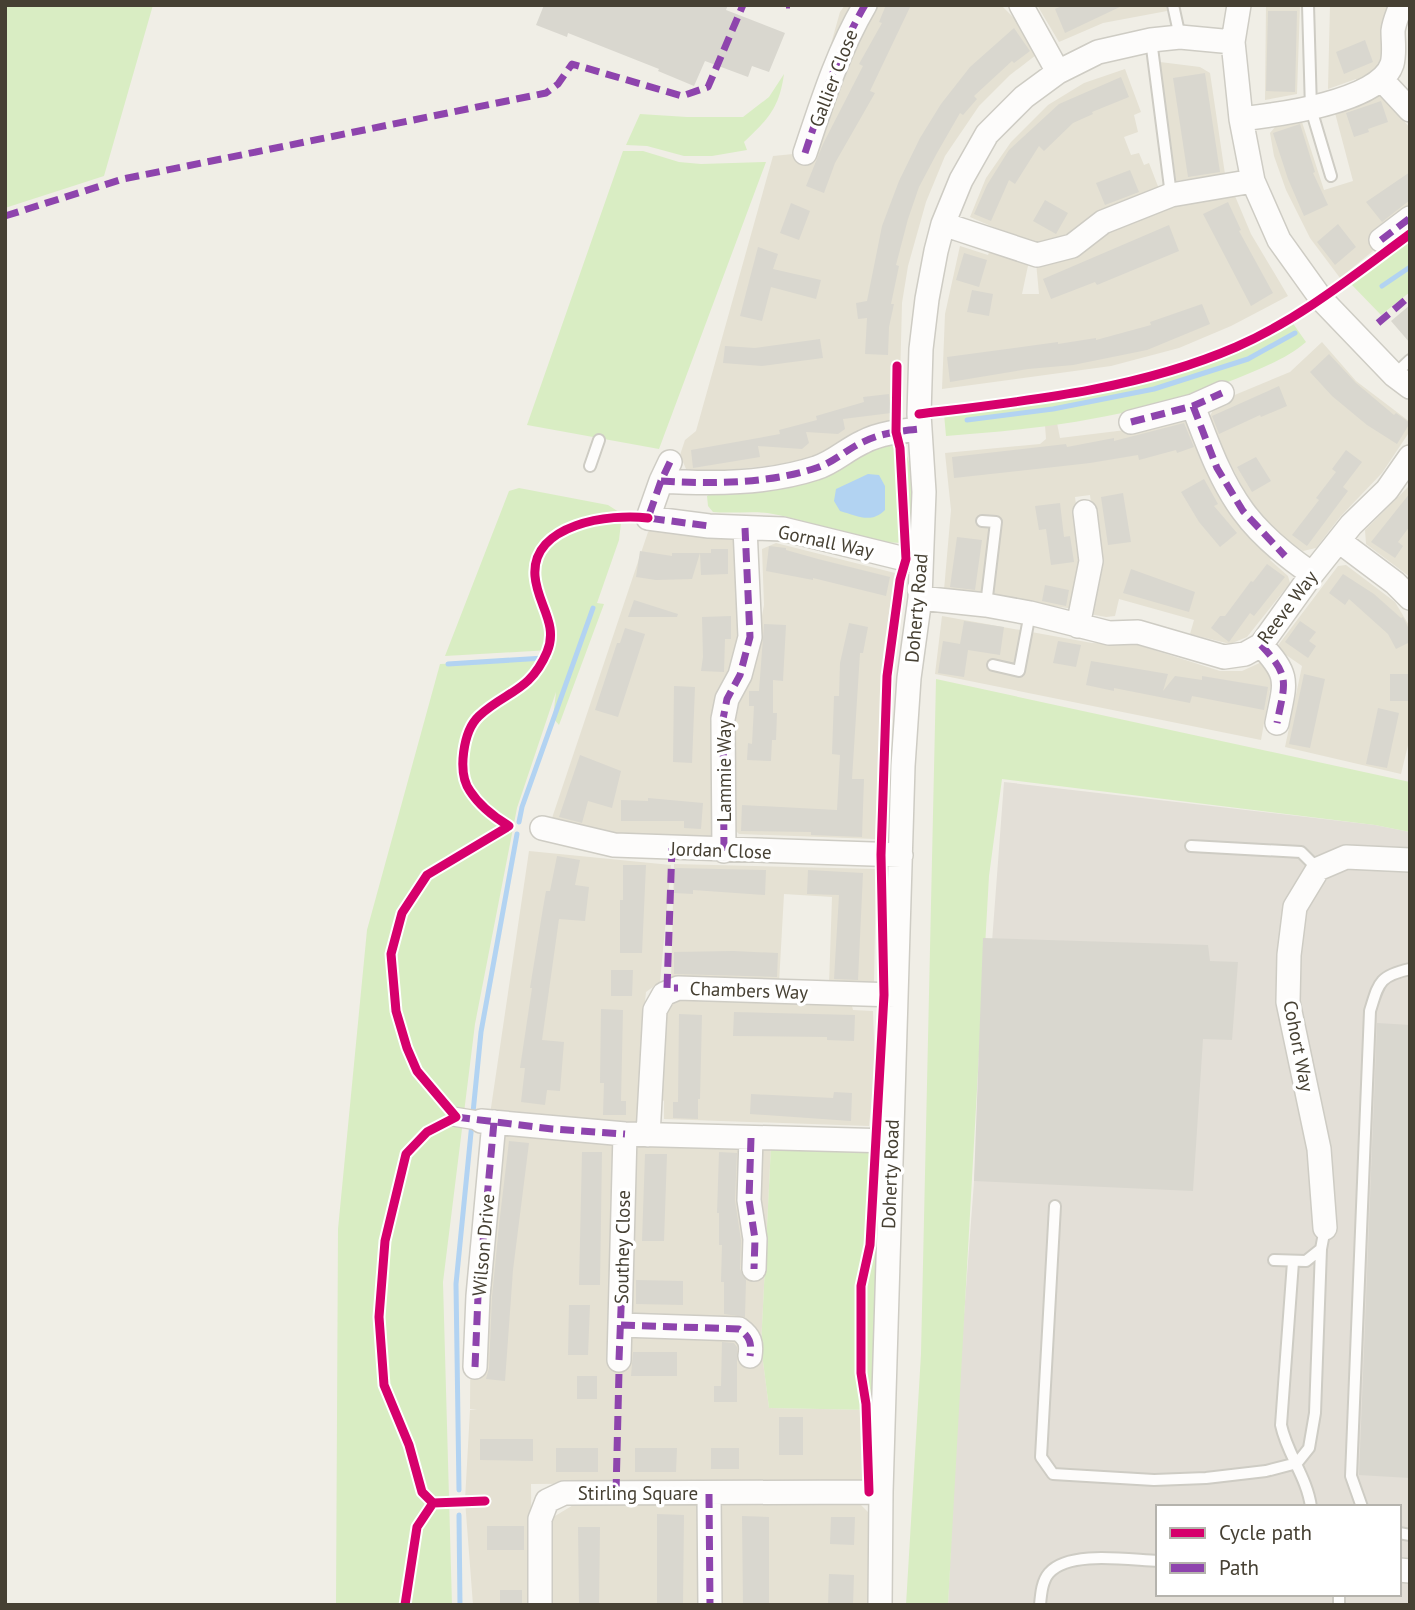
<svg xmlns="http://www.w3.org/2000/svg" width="1415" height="1610" font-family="'PT Sans',sans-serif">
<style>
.residential{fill:#e5e1d3}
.industrial{fill:#e3dfd7;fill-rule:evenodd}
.green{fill:#d9edc3}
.water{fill:#b2d3f2}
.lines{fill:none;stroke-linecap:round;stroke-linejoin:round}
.stream{stroke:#b2d3f2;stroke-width:5}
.building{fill:#d9d7cf}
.service-casing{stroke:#ceccc4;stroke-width:14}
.pedestrian-casing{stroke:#ceccc4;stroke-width:21}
.minor-casing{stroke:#ceccc4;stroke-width:26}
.service{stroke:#fdfcfb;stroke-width:10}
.pedestrian{stroke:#fdfcfb;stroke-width:18}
.minor{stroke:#fdfcfb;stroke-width:23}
.quiet{stroke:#8e44ad;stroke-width:7;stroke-dasharray:14 7;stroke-linecap:butt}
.cycleway-casing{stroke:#fff;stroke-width:13}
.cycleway{stroke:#d6006c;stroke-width:9}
.labels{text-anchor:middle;stroke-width:7;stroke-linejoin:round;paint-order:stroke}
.street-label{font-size:19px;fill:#464033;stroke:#fff}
</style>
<rect width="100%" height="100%" fill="#f0eee6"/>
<path class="residential" d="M845,5H1001L1015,19L1036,55L1010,75L979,106L945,156L926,202L908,266L902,303L899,420L873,425L814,461L699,473L686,469L680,455L685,440L696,431L773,156L793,154L827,58L840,12Z
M1037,5H1166L1167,11L1103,23L1059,42Z
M1266,5H1300L1297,94L1265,100Z
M1330,5H1389L1384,23L1381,67L1358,82L1356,79L1328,89Z
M1160,62L1200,67L1210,73L1225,174L1176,181Z
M1125,69L1141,112L1134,115L1138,132L1124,137L1131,155L1139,153L1144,165L1149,163L1159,189L1091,219L1060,239L1035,245L970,217L986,178L1011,142L1048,105L1084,83Z
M1381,94L1410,128V209L1379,246L1340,278L1310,238L1286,190L1274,156L1270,133L1275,127L1302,122L1324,190L1353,181L1335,113L1366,103L1367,99Z
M1235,196L1251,234L1288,296L1231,326L1179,348L1111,366L942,389L945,314L960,246L988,255L990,250L1029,261L1022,294H1039L1036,262L1109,228L1171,206Z
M1322,342L1356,381L1410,422V431L1382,473L1340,517L1316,548L1303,551L1286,539L1284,541L1254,510L1208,420L1215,406L1225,399L1290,372Z
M1179,418L1188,424L1203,465L1228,506L1272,558L1270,560L1288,576L1290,583L1247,637L1230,644L1190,634L1194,620L1119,599L1115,616L1106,617L1084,613L1098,555L1090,495L1075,497L1083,556L1074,609L944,590L951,510L945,453L1040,444L1046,439L1045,425L1057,423L1060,438L1134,429Z
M1410,485V577L1366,544L1365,530Z
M656,526L740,533L742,640L717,845L618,839L550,824L648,532Z
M776,543L895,573L883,654L875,839L739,834L736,831L735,817L732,815L736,708L750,679L764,605L762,549Z
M1346,565L1395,602L1410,627V737L1401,774L1285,747L1302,666L1276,648L1338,566Z
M942,616L1092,643L1135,644L1220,671H1242L1264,661L1273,673L1261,740L935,674Z
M529,851L671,865L660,982L646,992L643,1021L644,1124L771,1146L761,1346L769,1408L872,1410L871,1471L861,1482L531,1484L532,1605H473L465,1500L470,1410L477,1409H470L471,1276L488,1128Z
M674,864L876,869L874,983L871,987L829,985L832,897L784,894L779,983L671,979Z
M673,1000L852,1006L853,1010L873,1011L875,1067L869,1126L664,1119V1101L657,1096L663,1013Z
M575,1504L861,1505L871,1515L868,1605H551L550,1519Z"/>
<path class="industrial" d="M1004,782L1375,825L1410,832V1605H948L958,1395ZM1158,1507H1399V1594H1158Z"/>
<path class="green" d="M5,5H153L104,176L5,208Z
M784,74C779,109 768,119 744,142L747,150L712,156H684L647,146L626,145L640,114L687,117H743L769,97Z
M623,151H643L679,162L701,164L766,162L659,449L527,425Z
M1410,240V292L1381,315L1351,284Z
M1292,322L1306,342C1289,357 1270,364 1250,373C1155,414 1049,429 946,436L944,414L1033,405L1173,374L1245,349Z
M896,444L905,450L910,465L913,536L908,542C875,548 809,520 773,514C754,510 733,514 713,512L708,506L707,496L713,492L796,485L824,477L874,446Z
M519,488L608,505L622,514L619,540L597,603L604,604L559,725L553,718L556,692L517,808L475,1024L443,1282L452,1605H336L338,1229L367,930L440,664L552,659L550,650L445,656L509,491Z
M936,679L1410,782V832L1375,825L1002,779L989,876L948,1605H906L921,1354Z
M771,1146L875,1150L881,1161L872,1410L769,1408L761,1346Z"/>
<path class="water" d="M868,474L879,475L885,486V510C871,524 858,516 840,511L834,501L836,489Z"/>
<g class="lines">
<path class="stream" d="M1382,286L1410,267
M967,420L1053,409L1154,389L1248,359L1295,333
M448,664L544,658
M519,822L522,807L593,608
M459,1490L456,1284L481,1032L517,834
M459,1515L460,1605"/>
</g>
<path class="building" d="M544,5H728L726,10L785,33L769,72L752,66L748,77L705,61L694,86L658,71L659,69L568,33L567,37L536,25Z
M886,5H911L870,91L875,93L835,163L824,193L806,186L823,144L863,66L859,64L882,23L879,22Z
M1064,5H1124L1065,33L1055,9Z
M1268,11H1297L1295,92L1266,91Z
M1014,28L1030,51L1014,63L1012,61L974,96L977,99L963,115L960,113L937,153L919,187L908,219L896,265L899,266L891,304H894L889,327L888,355L865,354L867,318L858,319L856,303L867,301L882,226L899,181L920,138L941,104L970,67Z
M1365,40L1373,62L1344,74L1336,52Z
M1205,73L1220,172L1188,177L1173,78Z
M1121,77L1129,97L1092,112L1093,114L1073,123L1044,151L1039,146L1015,184L1009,180L991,221L974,214L987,185L1009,150L1059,104Z
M1381,101L1388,122L1368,129L1369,132L1354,137L1346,113Z
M1300,124L1315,172L1313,173L1328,205L1304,216L1288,179L1273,133Z
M1130,170L1139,192L1105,205L1096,183Z
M1410,172V200L1382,222L1366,202Z
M1045,200L1068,213L1056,234L1033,221Z
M1228,202L1241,230L1239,231L1273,293L1251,306L1203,214Z
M791,203L810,211L799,240L780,233Z
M1338,224L1356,247L1335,265L1317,242Z
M1169,225L1179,251L1097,285L1095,282L1051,299L1043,279Z
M758,247L778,254L773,269L821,280L816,299L771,287L762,321L740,316Z
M964,253L987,260L979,287L956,280Z
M972,290L993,294L989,316L967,312Z
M1202,304L1210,324L1147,350L1073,365L1028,369L950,382L947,357L1058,342V344L1096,338V340L1151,325L1150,322Z
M1410,305V343L1391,321Z
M820,339L823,358L762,366L723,363L725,346L755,348Z
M1329,354L1356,383L1394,415L1396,413L1410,423L1397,444L1367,425L1332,396L1310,372Z
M1279,386L1287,406L1261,417L1260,415L1219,434L1212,416Z
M889,394L891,413L843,419L845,429L838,434L806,432L809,443L802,449L758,446L760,457L693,468L691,450L780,434L779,430L817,420L816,416L864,402L863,397Z
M1184,423L1194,447L1177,453L1176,450L1139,460L1138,455L1090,463L954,478L952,457L1066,444L1067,447L1114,438V441Z
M1346,450L1362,462L1343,487L1348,491L1307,546L1292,535L1319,500L1316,498L1336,472L1332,469Z
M1256,457L1271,481L1252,492L1237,467Z
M1204,479L1218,504L1214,506L1237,533L1220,547L1199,522L1181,492Z
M1123,493L1131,542L1108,545L1101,497Z
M1410,493V526L1398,542L1403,546L1395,558L1371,542Z
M1060,503L1064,537L1070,536L1074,562L1051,565L1046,529L1039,530L1035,506Z
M957,537L982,540L975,590L950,587Z
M769,546L786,548V550L818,559L890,577L886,596L813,578V580L766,571Z
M711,549H728V574L701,575L700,553H711Z
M640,551L672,556V553H700L692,579L656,580L636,577Z
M1267,564L1285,577L1254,616L1250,613L1229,642L1211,628L1220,616H1225L1251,581L1253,582Z
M1131,569L1195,592L1189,612L1123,593Z
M1343,574L1374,594L1401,618L1403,617L1410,631V642L1396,649L1388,634L1349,599L1345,605L1329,593Z
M1045,585L1069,590L1066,606L1042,601Z
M634,600L678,614L677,617H628Z
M731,616V639H725L724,672L701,671L703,657L702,617Z
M964,621L1004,627L1000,655L968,650L964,677L938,673L943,641L960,644Z
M1300,621L1316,632L1309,641L1316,646L1308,658L1285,642Z
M849,623L868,627L863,653H860L852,779H864L862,837L811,835V832L741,831L742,805L837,810L840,755L832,754L834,696H839L840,663Z
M764,624L786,625L783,681L773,680V713H777L776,740H772L771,761L747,760L748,743L752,744L754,706H749V691H759Z
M625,628L645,634L618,717L595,710L617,643H620Z
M1058,641L1081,645L1076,667L1053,663Z
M1091,661L1168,674L1163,691L1175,676L1202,680V676L1268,687L1264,710L1192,696L1190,703L1114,688V691L1086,685Z
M1304,674L1325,679L1310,748L1289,744Z
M1390,674H1410V701H1390Z
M674,686L695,687L692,763L673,762Z
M1378,708L1399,713L1387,768L1366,764Z
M580,755L621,771L612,808L588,801L582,823L559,817Z
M648,798L703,803L701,829L684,828V821H621V800L648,801Z
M557,856L580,860L575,885L589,887L585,921L559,919L542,1040L564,1042L560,1091L547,1090L545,1105L521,1102L525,1068H520L532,988H530L543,908L546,891H550Z
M623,865H646L642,953H620V900H623Z
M675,868L766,870L765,895L693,890V894L674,893Z
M808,870L863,873L858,980L834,979L839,895L807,894Z
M983,938L1208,945L1210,961L1238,962L1232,1040L1203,1039L1193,1191L974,1181Z
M733,951L778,953L777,977L674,974V952Z
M611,970H633L632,996H611Z
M601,1009L623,1010L621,1101H626V1115H603L604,1083H600Z
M734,1012L855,1015L854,1041L827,1040V1037L733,1036Z
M679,1014L702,1015L700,1099H698V1119L673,1118V1102H678Z
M1377,1023L1410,1025V1478L1359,1475Z
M834,1092L852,1093L851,1121L750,1114L751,1094L833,1098Z
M509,1141L529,1143L513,1270L505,1381L486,1379L489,1368L492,1297L499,1225Z
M582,1152H602L600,1285H579Z
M719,1152L737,1153L735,1200L741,1240L740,1269L746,1280L745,1317L724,1314V1282H721L722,1245H719V1213H717Z
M645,1154H667L664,1241H642Z
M636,1280L683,1281V1305L636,1304Z
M569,1305H590L588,1355H568Z
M722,1342L734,1343L737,1347V1402H714V1386H721Z
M633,1352H677V1376H631Z
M577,1376H597V1399H577Z
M779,1417H803V1455H779Z
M480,1439H533V1461L480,1460Z
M556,1448H598V1472H556Z
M635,1448H677L676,1472H635Z
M711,1448H739V1469H711Z
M657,1514L684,1515L683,1605H657Z
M742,1516L769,1517V1605H743Z
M831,1517H855L854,1545L830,1544Z
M487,1526H524V1550H487Z
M578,1527H600L599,1605H579Z
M829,1574L854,1575L853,1605H828Z
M500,1590H522V1605H500Z"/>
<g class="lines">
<g class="service-casing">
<path id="service" d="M1173,5L1180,37
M1308,5L1311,109L1331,176
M1151,40L1171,195
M1394,375L1410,360
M590,466L599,440
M982,521L996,522L986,605
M993,665L1019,671L1030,613
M1191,846L1301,852L1318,869
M1055,1206L1041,1457L1053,1474L1154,1480L1206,1478L1266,1471L1297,1463L1309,1448L1315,1413L1321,1249
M1274,1260L1306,1261L1321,1249L1325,1228
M1293,1262L1281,1425C1287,1454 1307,1477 1311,1507
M1362,1507L1351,1476L1370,1011C1379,982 1379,976 1410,969
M1399,1533L1410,1535
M1339,1594V1605
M1040,1605C1041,1594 1042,1581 1049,1573C1069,1550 1129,1560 1158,1561"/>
</g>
<g class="pedestrian-casing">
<path id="pedestrian" d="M456,1117L481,1121"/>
</g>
<g class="minor-casing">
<path id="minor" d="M1021,5L1058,72
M1239,5L1233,42L1241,119L1253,181L1279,240L1322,300L1394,375L1410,387
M1382,80L1410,110
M1241,119C1276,115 1380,102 1392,64C1395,54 1393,41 1393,31C1394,22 1398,14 1401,5
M805,153C822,102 838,51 865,5
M943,224L1037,255L1072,246L1103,222L1171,195L1253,181
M1381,240L1410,218
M1193,406C1207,442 1220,480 1243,511C1261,536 1286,556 1312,574
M1131,422L1193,406L1222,393
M670,462L661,481C712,484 767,484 816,468C833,463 847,449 863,442C880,433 901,431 920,429
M661,481L648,518L709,526L783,529L921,563
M1339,541L1395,583L1410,598
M920,598L986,605L1030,613L1109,633L1138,632L1224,657L1245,654L1261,645L1312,574L1351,525L1387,490L1410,457
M1078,626L1091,561L1085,512
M1261,645C1291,677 1285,682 1277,723
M542,828L614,845L901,855
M724,851L723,719L727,699L740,675L750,637L745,528
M481,1121L625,1134L891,1141
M648,1135L655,1010L664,994L678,988L895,995
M751,1138L749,1200L755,1239L754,1269
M1325,1228L1319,1149L1288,1002L1289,955L1295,907L1318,869L1346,857L1410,860
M621,1325L739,1329C750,1337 752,1343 750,1356
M619,1360L625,1134
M475,1367L478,1296L494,1122
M709,1494L710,1605
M1399,1570L1410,1571
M540,1605V1519L547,1501L564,1493L881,1492L903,766L909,678L920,598L924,492L919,414L921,349L927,299L936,251L943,224L961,180L987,134L1024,97L1058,72L1098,52L1151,40L1180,37L1233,42
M880,1605L881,1492"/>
</g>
<use href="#service" class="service"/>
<use href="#pedestrian" class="pedestrian"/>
<use href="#minor" class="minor"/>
<path class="quiet" d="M786,5H790
M805,153C822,102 838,51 865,5
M5,216L123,179L546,93L558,84L572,64L682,96L708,87L743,5
M1381,240L1410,218
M1378,323L1410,296
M1193,406L1217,468L1243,511L1285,556
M1131,422L1193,406L1222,393
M670,462L661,481C712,484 767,484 816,468C833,463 847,449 863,442C880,433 901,431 920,429
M661,481L648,518L709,526
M1261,645C1291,677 1285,682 1277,723
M672,848L667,988H678
M724,851L723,719L727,699L740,675L750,637L745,528
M456,1117L552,1129L625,1134
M751,1138L749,1200L755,1239L754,1269
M621,1325L739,1329C750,1337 752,1343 750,1356
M619,1360L622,1284
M475,1367L478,1296L494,1122
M616,1493L619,1371
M709,1494L710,1605"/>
<g class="cycleway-casing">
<path id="cycleway" d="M919,414C1026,401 1137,390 1236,347C1300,319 1354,275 1410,234
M869,1492L866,1404L861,1373V1286L870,1245L884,995L881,855L887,676L900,580L906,559L900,448L896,432L897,366
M433,1503L422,1492L409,1445L384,1385L379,1317L385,1241L406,1154L427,1132L456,1117L417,1071L407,1048L396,1011L391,954L402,913L427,875L509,826C494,817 479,805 470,791C457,773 463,731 479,716C506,691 530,692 547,652C559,624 537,604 535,576C531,524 610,513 648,518
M405,1605L417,1527L433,1503L485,1501"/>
</g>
<use href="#cycleway" class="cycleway"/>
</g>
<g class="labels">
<g class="street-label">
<text transform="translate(833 78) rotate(-69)" y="7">Gallier Close</text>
<text transform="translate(826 541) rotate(12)" y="7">Gornall Way</text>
<text transform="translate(1287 607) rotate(-53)" y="7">Reeve Way</text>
<text transform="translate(916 608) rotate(-85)" y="7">Doherty Road</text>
<text transform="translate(724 771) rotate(-90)" y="7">Lammie Way</text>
<text transform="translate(721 850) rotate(2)" y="7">Jordan Close</text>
<text transform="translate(749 990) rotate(2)" y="7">Chambers Way</text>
<text transform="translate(1299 1046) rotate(79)" y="7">Cohort Way</text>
<text transform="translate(890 1174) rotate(-88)" y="7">Doherty Road</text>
<text transform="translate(483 1245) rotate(-85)" y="7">Wilson Drive</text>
<text transform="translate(622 1247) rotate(-89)" y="7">Southey Close</text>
<text x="638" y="1500">Stirling Square</text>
</g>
</g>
<rect width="1415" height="1610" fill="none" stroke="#464033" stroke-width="14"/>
<rect x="1156" y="1505" width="245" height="91" fill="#ffffff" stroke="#b5b3ad" stroke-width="2"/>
<rect x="1170" y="1528" width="35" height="10" fill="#d6006c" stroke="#b5b3ad" stroke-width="2"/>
<text x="1219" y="1540" font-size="21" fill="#464033">Cycle path</text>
<rect x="1170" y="1563" width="35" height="10" fill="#8e44ad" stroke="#b5b3ad" stroke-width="2"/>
<text x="1219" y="1575" font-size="21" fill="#464033">Path</text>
</svg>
